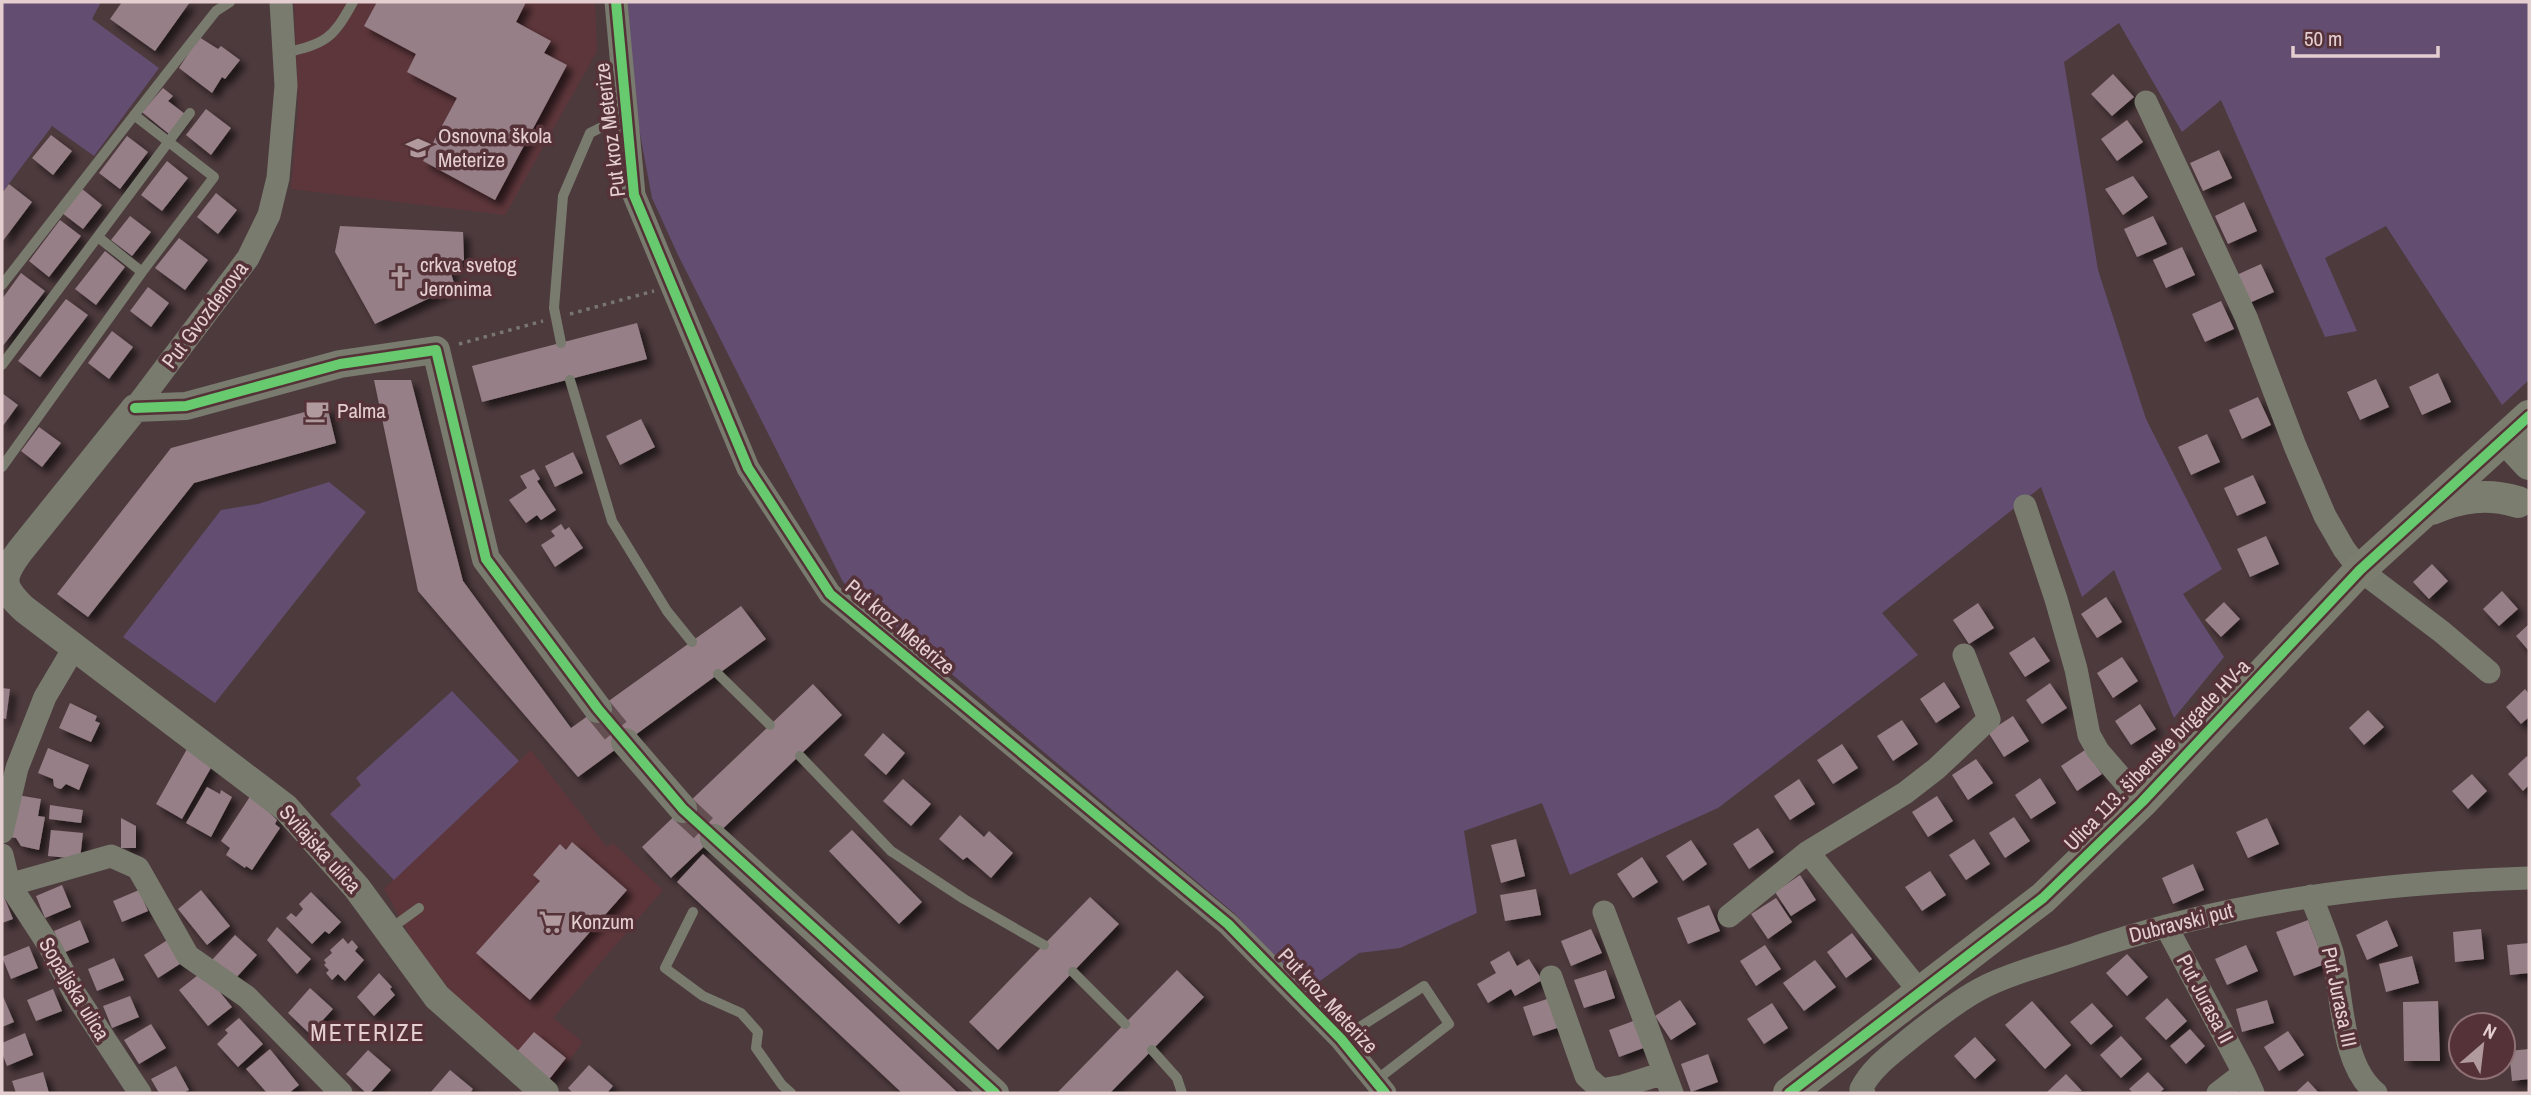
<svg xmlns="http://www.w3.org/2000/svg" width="2531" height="1095" font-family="'Archivo Narrow',sans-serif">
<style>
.built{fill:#5d363b}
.green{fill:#634d71}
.building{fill:#967f87;filter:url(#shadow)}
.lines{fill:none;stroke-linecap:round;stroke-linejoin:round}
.tertiary-tunnel{stroke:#645053;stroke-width:28;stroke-dasharray:28 14;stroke-linecap:butt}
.path{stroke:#78766f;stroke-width:3.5;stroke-dasharray:3.5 5;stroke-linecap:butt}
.service{stroke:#787b6e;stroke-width:10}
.minor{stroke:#787b6e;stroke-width:23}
.tertiary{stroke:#787b6e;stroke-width:28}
.secondary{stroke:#7b7d6f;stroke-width:32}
.cycleway-casing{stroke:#553237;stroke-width:15}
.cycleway{stroke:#67ca6e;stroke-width:10}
.labels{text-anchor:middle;stroke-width:7;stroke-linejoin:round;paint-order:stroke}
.street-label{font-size:21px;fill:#e5ced0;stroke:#553237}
.poi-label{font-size:21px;fill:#e5ced0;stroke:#553237;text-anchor:start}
.quarter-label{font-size:24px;letter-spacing:2px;fill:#e5ced0;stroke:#553237}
</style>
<defs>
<filter id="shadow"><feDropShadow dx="6" dy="6" stdDeviation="3.5" flood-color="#0009"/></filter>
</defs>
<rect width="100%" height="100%" fill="#4d3a3d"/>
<path class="built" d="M294,2H595L597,51L505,215L291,189L298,108Z
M531,750L607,847L613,843L663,890L553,1018L583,1042L550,1086L460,1002L416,947L384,889Z"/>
<path class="green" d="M2,2H101L92,19L159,68L94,156L52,126L2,193Z
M627,2H2529V380L2502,405L2386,226L2325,258L2357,331L2325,337L2221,100L2182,132L2119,23L2064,62L2098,270L2146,419L2222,569L2183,594L2224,657L2174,718L2114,570L2082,597L2041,487L1882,613L1918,655L1718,808L1570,875L1542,803L1464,831L1477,913L1400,948L1359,953L1306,991L1235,914L843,582L678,255L652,198L637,118Z
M329,482L366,512L215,703L123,637L221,510L258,504Z
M452,691L519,761L394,880L330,814L361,785L356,778Z"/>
<path class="building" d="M122,2H190L155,51L110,19Z
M377,2H526L516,22L551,41L544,53L567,65L495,200L423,161L457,98L407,72L416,54L364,26Z
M199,37L218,49L221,46L240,60L225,79L222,77L212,93L179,68Z
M2113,74L2134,97L2112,116L2091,94Z
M163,88L173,96L168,101L185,114L169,134L142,112Z
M206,109L231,128L211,155L186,135Z
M2127,120L2143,142L2117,161L2101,139Z
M51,135L72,151L53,175L32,158Z
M127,136L148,152L120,189L99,173Z
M2219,150L2232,178L2203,191L2190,163Z
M167,161L188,178L162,211L141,195Z
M2133,176L2148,197L2123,215L2105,189Z
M9,184L32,202L2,242V193Z
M81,188L102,205L83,229L62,213Z
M216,193L237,210L218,234L197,217Z
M2244,202L2257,231L2228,244L2215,216Z
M130,216L151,232L132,256L111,240Z
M2153,216L2167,244L2137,257L2124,229Z
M60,220L81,236L49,277L29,261Z
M340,226L463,232L464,260L449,267L455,286L375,324L335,252Z
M179,238L208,260L185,290L155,268Z
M2182,247L2195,275L2166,288L2153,260Z
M105,251L125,267L96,305L75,289Z
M2261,264L2274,292L2245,305L2232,277Z
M21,273L45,291L2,347V299Z
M148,287L169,303L151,327L130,311Z
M66,299L88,315L40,377L18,361Z
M2221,301L2234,329L2205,342L2192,314Z
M637,323L647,359L482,402L472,366Z
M112,331L133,347L109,379L88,363Z
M2438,373L2451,402L2422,415L2409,387Z
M2376,379L2389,407L2360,420L2347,392Z
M374,380H411L463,581L571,728L741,606L766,639L578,777L418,591Z
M2,393L18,405L2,427Z
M2258,397L2271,425L2242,439L2229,410Z
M327,406L336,443L194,483L88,617L57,594L171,448Z
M641,419L655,447L620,465L606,436Z
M39,427L61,443L42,467L21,451Z
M2207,434L2220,462L2191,475L2178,447Z
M573,452L583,473L555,487L545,466Z
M534,469L540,479L537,481L556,510L541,520L537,515L526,523L509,500L527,488L520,476Z
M2253,475L2266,503L2237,516L2224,488Z
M561,524L565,530L569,527L583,548L555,567L541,545L555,536L551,531Z
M2266,536L2279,564L2250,577L2237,549Z
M2432,564L2448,581L2429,599L2413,582Z
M2502,591L2518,609L2499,626L2483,609Z
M2106,597L2122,622L2097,638L2081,614Z
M2224,602L2240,619L2221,637L2205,620Z
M1978,603L1994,628L1969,644L1953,620Z
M2529,624V651L2516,636Z
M2034,637L2050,661L2025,677L2009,653Z
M2122,657L2138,681L2113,698L2097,673Z
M1944,682L1960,707L1936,723L1920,699Z
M2050,683L2067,708L2042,724L2026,700Z
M813,684L842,715L671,878L642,847Z
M2,688L10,689L6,719L2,718Z
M2525,689L2529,694V717L2521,724L2506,707Z
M70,703L97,716L95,721L100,723L91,742L59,728Z
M2140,704L2156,729L2131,745L2115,721Z
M2368,710L2384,727L2364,745L2349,728Z
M2013,716L2029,741L2004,757L1988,732Z
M1902,720L1918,744L1893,761L1877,736Z
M883,733L905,753L886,775L864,755Z
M1842,744L1858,768L1833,784L1817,760Z
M48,748L89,765L79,790L66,784L61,789L57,788L54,786L53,779L38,773Z
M187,749L212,766L182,819L156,804Z
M2085,750L2102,774L2077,791L2061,766Z
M2527,756L2529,758V785L2523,791L2508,774Z
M1976,759L1993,783L1968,800L1952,775Z
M2472,774L2487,791L2468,809L2452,791Z
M2040,778L2056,803L2031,819L2015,795Z
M903,779L931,804L911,826L883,801Z
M1799,779L1815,804L1790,820L1774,796Z
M207,787L220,794L221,790L232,797L211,837L186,823Z
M17,795L41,799L38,816L45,817L39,850L21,846L16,838L9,837Z
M251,795L277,820L275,824L280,828L252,870L246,866L245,868L226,855L230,848L221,841Z
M1937,796L1953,821L1928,837L1912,812Z
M50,805L83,810L81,823L49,819Z
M960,815L984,837L989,831L1013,853L991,878L967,857L963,860L939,839Z
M2014,817L2030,841L2005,858L1989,833Z
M121,818L136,826V848H121Z
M2267,818L2279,844L2248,858L2236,832Z
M1758,828L1774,852L1749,869L1733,844Z
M51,830L83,833L80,859L48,856Z
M852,830L922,902L899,924L829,851Z
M1516,839L1525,876L1501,883L1491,845Z
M1974,839L1990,864L1966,880L1949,855Z
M1691,840L1707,864L1683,881L1666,856Z
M572,842L627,890L530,1000L476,953L540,881L533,875L560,844L566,850Z
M703,854L958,1093H902L677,882Z
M1642,857L1658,882L1633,898L1617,874Z
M2193,864L2204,890L2173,904L2162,878Z
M1930,871L1946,895L1922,911L1905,887Z
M1800,875L1816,900L1791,916L1775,892Z
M62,885L71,907L45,918L36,896Z
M1536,889L1541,915L1505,921L1500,895Z
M139,890L148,911L122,922L113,901Z
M201,890L230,926L207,945L178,909Z
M311,892L341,922L329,934L325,931L312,944L286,918L291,913L296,917L303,909L299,904Z
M4,897L13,919L2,923V898Z
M1090,897L1119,924L998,1050L969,1022Z
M1776,898L1792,922L1768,939L1751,914Z
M1709,905L1720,931L1688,944L1677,918Z
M80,920L89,942L63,953L54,931Z
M2308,920L2325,964L2294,976L2276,932Z
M2387,920L2398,946L2367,960L2356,935Z
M277,927L311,959L297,974L267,940Z
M1591,929L1602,953L1571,966L1561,941Z
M2481,929L2484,959L2455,962L2453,932Z
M1852,933L1872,959L1846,978L1827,952Z
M235,935L257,955L234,980L212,960Z
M343,938L348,944L352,940L358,947L355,951L364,960L345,981L338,974L332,980L326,973L329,970L324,965L326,963L324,960L332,953L330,950Z
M169,939L183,962L158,978L144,955Z
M2529,943V973L2510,975L2507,945Z
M1765,945L1781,969L1756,986L1740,961Z
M2246,945L2258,971L2227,985L2215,959Z
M29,946L38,968L11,979L2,957Z
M1509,951L1517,966L1529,959L1542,980L1515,996L1511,989L1488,1003L1477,984L1496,973L1490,962Z
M2127,954L2148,977L2127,996L2106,973Z
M2412,956L2419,983L2386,992L2379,964Z
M114,958L124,980L97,991L88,969Z
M1815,960L1836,987L1804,1011L1783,983Z
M1177,970L1204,997L1110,1093H1057Z
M1606,970L1615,998L1584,1008L1574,980Z
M203,971L232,1007L208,1026L179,990Z
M379,973L392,987L390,989L395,995L374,1016L357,997Z
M310,988L333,1009L310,1034L288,1013Z
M53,989L62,1011L36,1021L27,1000Z
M2,994L14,1022L2,1027Z
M130,996L139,1017L112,1028L103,1006Z
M1553,997L1563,1026L1533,1036L1523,1007Z
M2167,998L2187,1021L2166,1040L2145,1018Z
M1680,1000L1696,1024L1671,1040L1655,1016Z
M2267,1000L2274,1023L2242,1032L2236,1009Z
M2032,1001L2071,1045L2045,1069L2005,1025Z
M2438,1001L2440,1061H2404L2403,1002Z
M1772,1003L1788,1028L1764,1044L1747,1019Z
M2092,1003L2113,1026L2091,1045L2070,1022Z
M239,1018L263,1044L238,1067L217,1044L228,1033L225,1030Z
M1636,1020L1646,1047L1619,1057L1609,1030Z
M151,1024L166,1048L139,1064L124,1040Z
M2190,1029L2205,1046L2186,1064L2170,1046Z
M2288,1031L2304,1055L2279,1071L2264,1047Z
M534,1032L566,1058L547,1082L515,1054Z
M25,1033L33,1055L7,1066L2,1053V1043Z
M2121,1036L2142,1059L2121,1078L2100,1055Z
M1975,1037L1996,1060L1975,1079L1954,1056Z
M270,1049L299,1085L289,1093H267L246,1069Z
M2529,1049V1079L2512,1081L2509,1051Z
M368,1050L391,1070L370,1093H366L346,1074Z
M1708,1054L1718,1082L1691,1092L1681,1064Z
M589,1065L613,1086L607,1093H573L568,1088Z
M176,1066L189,1090L183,1093H159L151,1079Z
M450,1070L473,1089L470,1093H430Z
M43,1072L49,1093H16L12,1081Z
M2148,1072L2164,1089L2159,1093H2133L2129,1089Z
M2066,1074L2082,1091L2048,1093L2047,1092Z
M2308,1081L2319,1093H2295Z"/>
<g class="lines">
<path class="tertiary-tunnel" d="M598,709L625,742
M683,809L714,838"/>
<path class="path" d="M570,314L654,291
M459,344L543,321"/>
<path class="service" d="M284,53C326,43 332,40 353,2
M98,237L142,272
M2,285L167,73L216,11L230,2
M561,343L554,308L563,196L590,133L626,115
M2,365L190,113
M570,380L612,521L667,611L692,642
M2,467L142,272L214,177L134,115
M718,674L770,725
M800,756L891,851L964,899L1044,945
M693,912L665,968L703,996L741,1013L758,1032L756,1048L782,1085L791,1093
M390,929L419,908
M1073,972L1125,1024
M1341,1039L1424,986L1449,1024L1375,1081
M1152,1050L1177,1078L1182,1093"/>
<path class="minor" d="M616,2L634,195L748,468L830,594L1228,924L1341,1039L1385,1093
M2146,102L2246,317L2295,446L2325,516L2344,549L2360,570L2442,632L2489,672
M135,408L248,258L269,215L278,178L286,86L281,2
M2025,506L2056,599L2076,669L2089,735L2098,751L2142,802
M2,832L17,768L45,697L74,648
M1808,852L1920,992
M2,855L9,884L50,947L75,994L140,1093
M2,887L111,856L138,868L188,956L247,997L341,1093
M2311,896C2318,914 2326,933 2332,952C2343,994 2340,1064 2376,1093
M1604,912L1672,1093
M1729,916L1808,852L1905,793L1936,769L1989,719L1964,655
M2166,926L2244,1073L2253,1093
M1551,977L1586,1076L1601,1090L1623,1086L1664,1073
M1864,1093L1861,1089C1872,1067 1893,1053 1912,1037C1932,1021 1963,997 1986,986C2014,972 2047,964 2076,954C2222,902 2375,883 2529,878
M2218,1093L2244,1073"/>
<path class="tertiary" d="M625,742L683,809
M714,838L995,1093
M545,1093L437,997L357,888L286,808L24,609C0,586 0,578 20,551L135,408L186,406L340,364L436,350L486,559L598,709"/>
<path class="secondary" d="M2505,438L2529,464
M2432,509C2461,496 2488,493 2518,502
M1789,1093L2043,898L2142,802L2360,570L2529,416"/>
<g class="cycleway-casing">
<path id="cycleway" d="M616,2L634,195L748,468L830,594L1228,924L1341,1039L1385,1093
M135,408L186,406L340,364L436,350L486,559L598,709L683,809L995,1093
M1789,1093L2043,898L2142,802L2360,570L2529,416"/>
</g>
<use href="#cycleway" class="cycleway"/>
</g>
<defs>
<g id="school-bare" transform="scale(1.89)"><path d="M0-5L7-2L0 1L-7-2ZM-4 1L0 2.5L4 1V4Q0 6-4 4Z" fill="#b09a9d" stroke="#553237" stroke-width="2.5" paint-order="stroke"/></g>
<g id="church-bare" transform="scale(1.89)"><path d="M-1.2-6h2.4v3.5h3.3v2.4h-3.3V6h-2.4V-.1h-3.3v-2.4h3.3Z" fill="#b09a9d" stroke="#553237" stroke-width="2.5" paint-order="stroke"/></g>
<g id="cafe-bare" transform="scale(1.89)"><path d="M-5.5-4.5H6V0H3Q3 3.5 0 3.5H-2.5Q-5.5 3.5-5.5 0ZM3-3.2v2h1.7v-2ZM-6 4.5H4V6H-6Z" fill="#b09a9d" stroke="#553237" stroke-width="2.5" paint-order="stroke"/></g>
<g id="supermarket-bare" transform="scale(1.89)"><path d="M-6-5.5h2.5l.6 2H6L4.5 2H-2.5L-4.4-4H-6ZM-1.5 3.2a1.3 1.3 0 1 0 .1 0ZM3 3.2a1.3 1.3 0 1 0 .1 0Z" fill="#b09a9d" stroke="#553237" stroke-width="2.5" paint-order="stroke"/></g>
</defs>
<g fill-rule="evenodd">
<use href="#school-bare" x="418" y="148"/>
<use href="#church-bare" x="400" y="277"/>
<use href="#cafe-bare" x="317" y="411"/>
<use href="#supermarket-bare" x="551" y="922"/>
</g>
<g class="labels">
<g class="street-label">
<text transform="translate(610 130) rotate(-97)" y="7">Put kroz Meterize</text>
<text transform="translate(205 315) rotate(-53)" y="7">Put Gvozdenova</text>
<text transform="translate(900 627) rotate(40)" y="7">Put kroz Meterize</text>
<text transform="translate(2157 755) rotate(-46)" y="7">Ulica 113. šibenske brigade HV-a</text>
<text transform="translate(320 849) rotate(48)" y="7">Svilajska ulica</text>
<text transform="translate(2181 923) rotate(-14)" y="7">Dubravski put</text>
<text transform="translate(74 989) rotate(59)" y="7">Sopaljska ulica</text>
<text transform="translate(2339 997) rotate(78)" y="7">Put Jurasa III</text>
<text transform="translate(2205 999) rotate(62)" y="7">Put Jurasa II</text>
<text transform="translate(1328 1001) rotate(47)" y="7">Put kroz Meterize</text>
</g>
<g class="poi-label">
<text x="438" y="143">Osnovna škola<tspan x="438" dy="24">Meterize</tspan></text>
<text x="420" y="272">crkva svetog<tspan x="420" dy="24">Jeronima</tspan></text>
<text x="337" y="418">Palma</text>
<text x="571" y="929">Konzum</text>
</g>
<g class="quarter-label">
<text x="368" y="1041">METERIZE</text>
</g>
</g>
<rect width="2531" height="1095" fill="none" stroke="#e5ced0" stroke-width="7"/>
<g transform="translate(2482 1046) rotate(28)"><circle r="33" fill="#553237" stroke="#8f7074" stroke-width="2"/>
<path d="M0-5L12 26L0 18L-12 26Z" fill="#b09a9d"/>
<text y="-10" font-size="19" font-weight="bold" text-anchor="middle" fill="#e5ced0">N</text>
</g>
<path d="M2293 46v10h145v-10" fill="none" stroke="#e5ced0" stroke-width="3.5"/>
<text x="2304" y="46" font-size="21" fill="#e5ced0" stroke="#553237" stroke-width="5" paint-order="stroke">50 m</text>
</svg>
